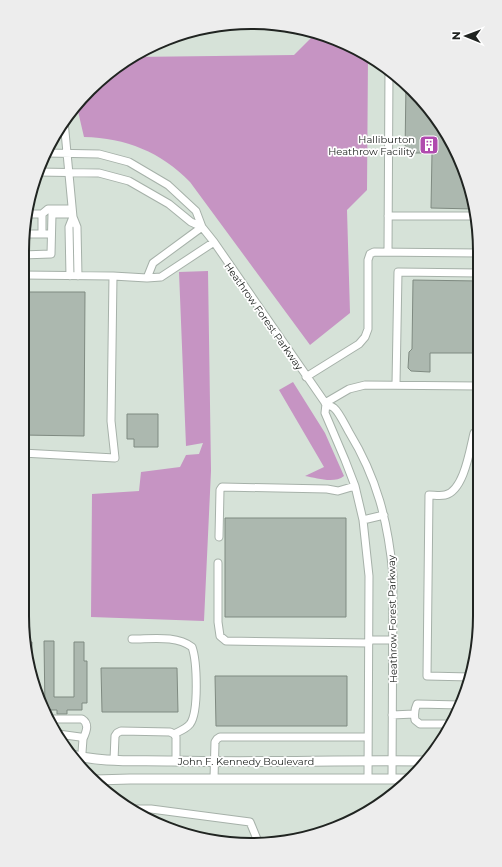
<svg xmlns="http://www.w3.org/2000/svg" width="502" height="867" font-family="Montserrat,sans-serif">
<style>
.forest{fill:#c694c3}
.building{fill:#acb8af;stroke:#7f8a81}
.lines{fill:none;stroke-linecap:round;stroke-linejoin:round}
.minor-casing{stroke:#a6b1a9;stroke-width:9}
.major-casing{stroke:#a6b1a9;stroke-width:11}
.minor{stroke:#fff;stroke-width:7}
.major{stroke:#fff;stroke-width:9}
.labels{text-anchor:middle;stroke-width:3.5;stroke-linejoin:round;paint-order:stroke}
.poi-label{font-size:10px;fill:#202421;stroke:#fff;text-anchor:end}
.street-label{font-size:10px;fill:#202421;stroke:#fff}
.rim{fill:none;stroke:#202421;stroke-width:2}
</style>
<rect width="100%" height="100%" fill="#d6e2d8"/>
<path class="forest" d="M315,34L368,56L367,190L347,210L350,313L310,345L190,182C161,152 126,138 84,137L77,107L124,61L132,57L294,55Z
M208,271L211,471L204,621L91,617L92,494L139,491L141,472L180,467L186,455L199,454L203,443L186,446L179,272Z
M293,382L325,433L344,476C334,484 317,478 305,476L324,467L279,390Z"/>
<path class="building" d="M406,83L413,89L449,136L468,178L474,209L431,208L432,153H405Z
M413,280L479,281V353H430V372L411,371L408,368L409,352L412,349Z
M22,292H85L84,436L22,435Z
M127,414H158V447H134V439H127Z
M225,518H346V617H225Z
M44,641H54V697H74V642H84V661H87V703H82V710H67V714H57V710H45Z
M26,642H32V660H29Z
M101,668H177L178,712H102Z
M215,676H347V726H216Z"/>
<g class="lines">
<g class="minor-casing">
<path id="minor" d="M64,121L73,217L77,227L78,276
M46,153L99,154L129,162L168,185L196,211L202,227L214,242L326,404C328,405 332,406 334,408C339,412 345,425 349,432C377,478 388,521 393,575L392,779
M37,172L99,173L129,181L169,204L191,222L202,227
M27,214H42L48,209H72
M42,214V234
M388,216H476
M23,234H51
M388,252L389,69
M22,255L51,254L52,214H72
M22,275L113,276
M70,276L69,227L73,217
M147,278L153,263L202,227
M306,377L359,344L365,337L368,329V260L370,254L374,252L479,253
M396,384L398,272L479,273
M325,403L349,389L365,385L479,386
M326,404L325,413L345,460L355,486L363,520L369,576L368,779
M22,453L115,458L111,421L113,276L147,278L161,277L214,242
M363,520L384,515
M219,537L220,490L222,487L327,489L338,491L355,486
M218,563V622L220,636L226,641L369,643
M132,639C152,639 176,635 192,647C197,661 199,712 190,724C186,729 180,731 174,734
M369,640H393
M470,677L427,676L429,495C434,495 440,496 445,495C464,491 470,449 474,433H479
M392,715L414,714
M50,719H82C90,724 86,732 83,739
M451,724H420L415,720C414,714 414,710 417,704L460,705
M58,734L80,737L83,739L81,766
M114,760L115,736L117,733L121,731L170,732L174,734L176,737V761
M214,779L215,742L217,739L220,737H368
M131,809H151L250,822L259,844"/>
</g>
<g class="major-casing">
<path id="major" d="M69,754C101,763 138,760 172,761C256,763 340,760 425,761
M95,780L130,779H408"/>
</g>
<use href="#minor" class="minor"/>
<use href="#major" class="major"/>
</g>
<defs>
<g id="building-square" transform="scale(1)"><rect x="-9" y="-9" width="18" height="18" rx="4" fill="#b04aae" stroke="#fff"/><path d="M-4-6H4V6H1V3H-1V6H-4ZM-2.5-4.3h1.7v1.8h-1.7ZM.8-4.3h1.7v1.8H.8ZM-2.5-1h1.7V.8h-1.7ZM.8-1h1.7V.8H.8Z" fill="#fff"/></g>
</defs>
<g fill-rule="evenodd">
<use href="#building-square" x="429" y="145"/>
</g>
<g class="labels">
<g class="poi-label">
<text x="415" y="143">Halliburton<tspan x="415" dy="12">Heathrow Facility</tspan></text>
</g>
<g class="street-label">
<text transform="translate(264 316) rotate(55)" y="4">Heathrow Forest Parkway</text>
<text transform="translate(392 619) rotate(-91)" y="4">Heathrow Forest Parkway</text>
<text x="246" y="765">John F. Kennedy Boulevard</text>
</g>
</g>
<path d="M0 0H502V867H0ZM251 29H251A222 222 0 0 1 473 251V616A222 222 0 0 1 251 838H251A222 222 0 0 1 29 616V251A222 222 0 0 1 251 29Z" fill="#ededed" fill-rule="evenodd"/>
<path class="rim" d="M251 29H251A222 222 0 0 1 473 251V616A222 222 0 0 1 251 838H251A222 222 0 0 1 29 616V251A222 222 0 0 1 251 29Z"/>
<g transform="translate(466 36) rotate(271)" stroke="#ffffff" stroke-width="3" paint-order="stroke">
<path d="M0-3L7 15L0 10L-7 15Z" fill="#202421"/>
<text y="-6" font-size="11" font-weight="bold" text-anchor="middle" fill="#202421">N</text>
</g>
</svg>
